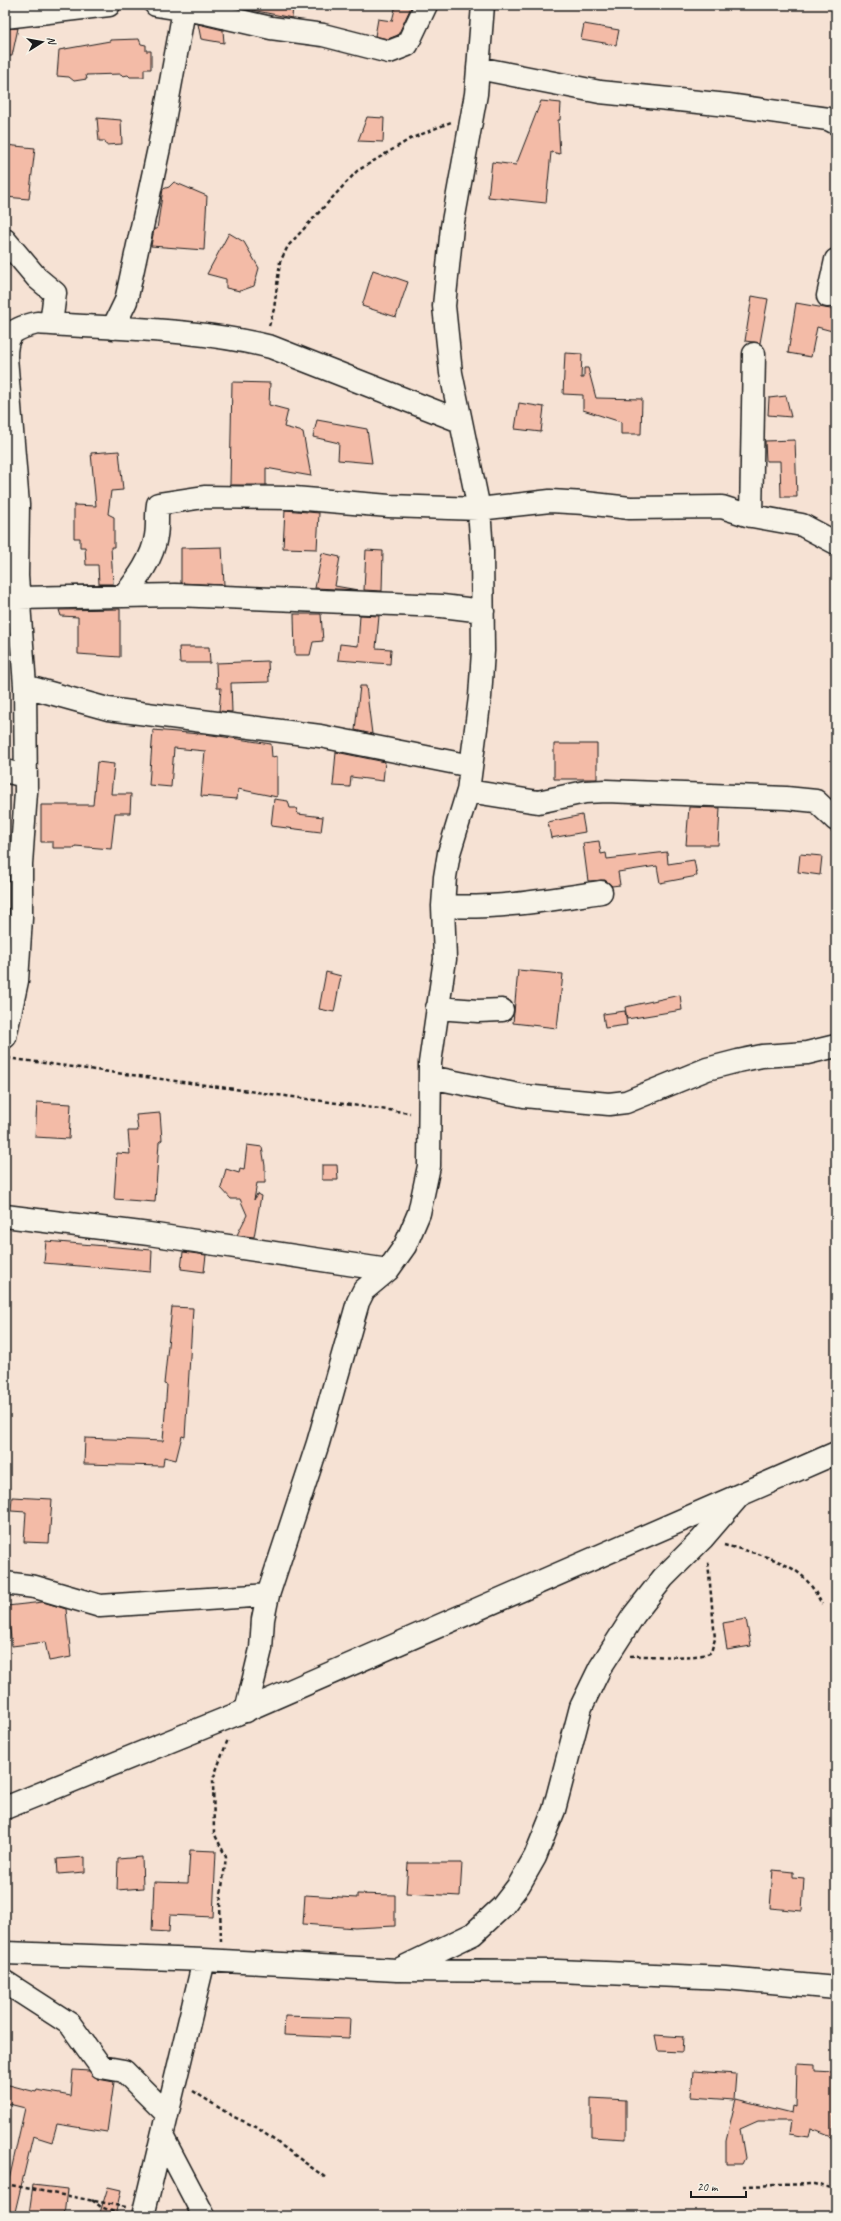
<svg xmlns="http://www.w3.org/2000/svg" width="841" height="2221" font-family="Caveat,sans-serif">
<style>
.building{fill:#f3bba7;stroke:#1c1c1c}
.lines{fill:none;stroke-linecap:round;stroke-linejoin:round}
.minor-casing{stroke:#1c1c1c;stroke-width:25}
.tertiary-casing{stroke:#1c1c1c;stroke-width:25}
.path{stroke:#1c1c1c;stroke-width:2.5;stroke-dasharray:4 3;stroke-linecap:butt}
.minor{stroke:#f7f3e8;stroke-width:22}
.tertiary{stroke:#f7f3e8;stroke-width:22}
</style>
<rect width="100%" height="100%" fill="#f6e2d4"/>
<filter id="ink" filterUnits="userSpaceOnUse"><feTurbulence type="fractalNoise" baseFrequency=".025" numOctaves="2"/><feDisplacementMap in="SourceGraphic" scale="8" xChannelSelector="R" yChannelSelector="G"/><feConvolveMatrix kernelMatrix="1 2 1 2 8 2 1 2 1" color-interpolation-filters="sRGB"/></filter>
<g filter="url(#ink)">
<path class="building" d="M227,5H293L292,18Z
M396,5H412L398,35L388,39L375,36L378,19L392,21Z
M198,24L223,30L224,43L201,39Z
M584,24L619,30L616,45L581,39Z
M18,28L12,56H5V29Z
M139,39L141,44L146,45V51H151V69H144V77H130L128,75L123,76L121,74L86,75L87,79L74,81L69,77L57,76L59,50L110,41V40Z
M541,101L561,103L560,120H558L560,154L551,152L546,203L488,197L492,162L516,165Z
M367,117L384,118L383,142L358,141Z
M97,118L121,120L122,144L106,145L105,141H99Z
M5,145L35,148L29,199L5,197Z
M174,182L207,196L204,250L151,246L154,229H157L163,189L169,187Z
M229,233L244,242L259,268L254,286L240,291L226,288V279L207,274Z
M373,270L408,282L396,317L362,306Z
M752,296L768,299L760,343L745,341Z
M796,303L836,310V332L817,327L811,357L788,353Z
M565,353L582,354L581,378H584V368H588L596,398L642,399L641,434H621V422L583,410V395L563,394Z
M232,382L270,383L269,405L288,410L284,427L303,432L311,476L266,468V485H230Z
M786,396L791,417L768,415L769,398Z
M519,403L544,407L541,432L515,429Z
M317,420L367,429L372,463L338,460L339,443L313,437Z
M795,440L797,497H781L780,461H766L765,441Z
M119,451L123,490L111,491L108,514L114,517V547H111L113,584H99L98,565H86L85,547H80V538H74V505L96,506L91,453Z
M285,510L319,513L317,549L283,548Z
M222,547L224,585L181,583V548Z
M366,550L383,551L382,591L364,590Z
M322,553L340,557L335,586L358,590L315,588Z
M120,609V657L78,654V617L61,616L59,610Z
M294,614H321L323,641L313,642L310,655H295Z
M360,615L379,616L376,648L391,649L390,664L338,660L340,644L358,646Z
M179,647H209L210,663H180Z
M268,661L269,682L231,683L232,712L219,711L221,688H217L216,663Z
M360,686H366L372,734L355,730Z
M153,730L212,735L271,744L272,757L277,756V797L238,789L237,799L201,796L205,751L174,748L171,787L149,785Z
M554,744H597V779H554Z
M336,752L385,762L383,781L351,777L350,787L333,786Z
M97,762L114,764L111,794H131L130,813H115L111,849L75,846V848H53V842H41V805H93Z
M274,799L288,801L290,808H296L298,814L323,817L321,832L271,826Z
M689,807L720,808L718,845H686Z
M582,815L585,832L551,838L548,822Z
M599,841L601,854L606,853L607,859L667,852L668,864L694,860L697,876L660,883L657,866L618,872L620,885L612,886L605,880L588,881L583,843Z
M800,854L822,856L820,875L798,872Z
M518,970L563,974L557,1028L513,1023Z
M326,972L341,976L334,1012L319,1009Z
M680,995L682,1010L627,1019L625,1007Z
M625,1011L627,1025L605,1028L603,1014Z
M37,1102L71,1104L69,1139L35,1137Z
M160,1113L162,1140L159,1142L155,1202L114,1199L117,1153L130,1154L128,1131H138L136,1115Z
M247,1145L262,1147L265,1166V1183H257L254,1200L257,1194L261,1196L254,1237L237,1235L247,1215L240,1199H231L221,1188L226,1169L239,1173L240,1169L244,1170Z
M322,1165H337L338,1180H322Z
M46,1241L152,1250L151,1272L44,1263Z
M183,1252L206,1255L204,1272L181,1269Z
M172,1307L193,1308L185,1437L182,1436L176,1460L164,1457L163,1466L84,1464L85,1438L163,1441L167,1385L164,1384Z
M12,1497L52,1499L49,1543L24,1542L26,1512L11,1511Z
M43,1602L66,1609L71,1657L49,1661L45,1642L12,1646L7,1606Z
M746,1619L751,1646L727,1650L723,1623Z
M190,1850L216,1851L213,1917L170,1915L169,1932L152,1931L154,1882L188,1883Z
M85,1857V1872L58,1874L57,1859Z
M142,1857L143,1888L117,1890L118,1859Z
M408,1863H462L460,1896L406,1893Z
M773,1870L793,1872V1877L804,1878L802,1911L770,1908Z
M357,1894L395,1895V1926L355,1928L303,1924L305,1895L357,1898Z
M285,2016L350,2018L349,2038L284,2035Z
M655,2035L683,2037L682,2052L658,2051Z
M797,2063L815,2064V2071L835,2072L833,2137L811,2128L809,2137L789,2134L791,2121H758L740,2129L745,2158L742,2164H726V2140L736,2099L792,2113L793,2106L796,2107Z
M73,2070L89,2071L98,2079L114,2082L107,2132L57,2124L52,2142L33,2136L14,2216L6,2214L9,2180L25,2108L5,2103V2084L36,2092L37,2090L71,2096Z
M693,2071L736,2074L734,2100L691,2097Z
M591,2098L626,2100V2139L591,2137Z
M33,2185L67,2189L64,2216L29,2214Z
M108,2187L121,2190L115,2216H99Z"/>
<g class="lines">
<g class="minor-casing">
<path id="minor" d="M156,5L206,13L271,28L323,35L389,52L407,45L426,5
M5,17L109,5
M478,68L600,92L728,105L828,119L836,123
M5,240L37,278L55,293L51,324
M828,296L836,260
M113,328L126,301L159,148L184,10
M751,516L754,354
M124,596C138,578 153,558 156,536C158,525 156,515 158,504L204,497L294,498L389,506L479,509L550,501L585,503L630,508L722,507L747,515L802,525L836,543
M19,598L175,595L442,606L483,611
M25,686L108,709L320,736L471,766
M5,771L25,776
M468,791L538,802L585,792L606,791L786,798L816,801L836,820
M443,906C497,909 548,900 601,892
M437,1008L478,1011L502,1010
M5,1037L17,981L21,918V864L26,792L25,686L17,576L18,505L6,357C6,332 14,329 37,323C114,329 195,328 271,347L460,421
M430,1077L524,1096L609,1104L626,1102L707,1069L738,1061L762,1056L807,1053L836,1046
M5,1216L149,1234L388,1270
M5,1583L35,1587L100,1606L268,1595
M246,1711L261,1649L263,1619L268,1595L318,1443L358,1302L364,1290L388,1270L405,1246L419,1213L429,1166L430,1063L445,959L443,906L445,877L449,853L468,791L480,697L483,651L482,551L479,509L451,373L444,306L452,227L476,94L483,5
M5,1953L204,1960L397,1970L557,1971L726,1978L836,1988
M402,1968L473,1934L502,1907L519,1885L535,1857L554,1810L581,1707L600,1668L634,1615L663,1578L702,1539L739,1496
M5,1982L70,2024L101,2067L124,2071L167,2114
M162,2136L204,2216
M143,2216L204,1960"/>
</g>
<g class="tertiary-casing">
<path id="tertiary" d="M5,1808L237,1714L836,1453"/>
</g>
<path class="path" d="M269,326L274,309L280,262L288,246L357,171L410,139L451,122
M7,1058L410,1113
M724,1545C748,1551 780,1558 800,1574C810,1582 816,1593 822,1604
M630,1656C647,1655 702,1660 711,1652L715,1639L708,1562
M221,1942L220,1903L226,1857L214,1833L213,1779L228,1739
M193,2091L232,2116L256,2127L326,2178
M5,2184L126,2207
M743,2186L814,2184L836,2189
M92,2200L101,2207L119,2214L120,2216"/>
<use href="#minor" class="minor"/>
<use href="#tertiary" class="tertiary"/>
</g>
</g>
<rect width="841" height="2221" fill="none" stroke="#f7f3e8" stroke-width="20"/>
<rect x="10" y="10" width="821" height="2201" fill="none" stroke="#1c1c1c" stroke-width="1.5" filter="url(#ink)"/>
<g transform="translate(42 42) rotate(79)" stroke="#f7f3e8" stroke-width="3" paint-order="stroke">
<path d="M0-3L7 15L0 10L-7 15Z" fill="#1c1c1c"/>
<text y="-6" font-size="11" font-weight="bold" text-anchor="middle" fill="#1c1c1c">N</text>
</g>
<path d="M691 2191v6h55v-6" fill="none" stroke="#1c1c1c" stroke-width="2"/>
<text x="697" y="2191" font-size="12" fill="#1c1c1c" stroke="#f7f3e8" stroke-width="3" paint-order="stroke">20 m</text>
</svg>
